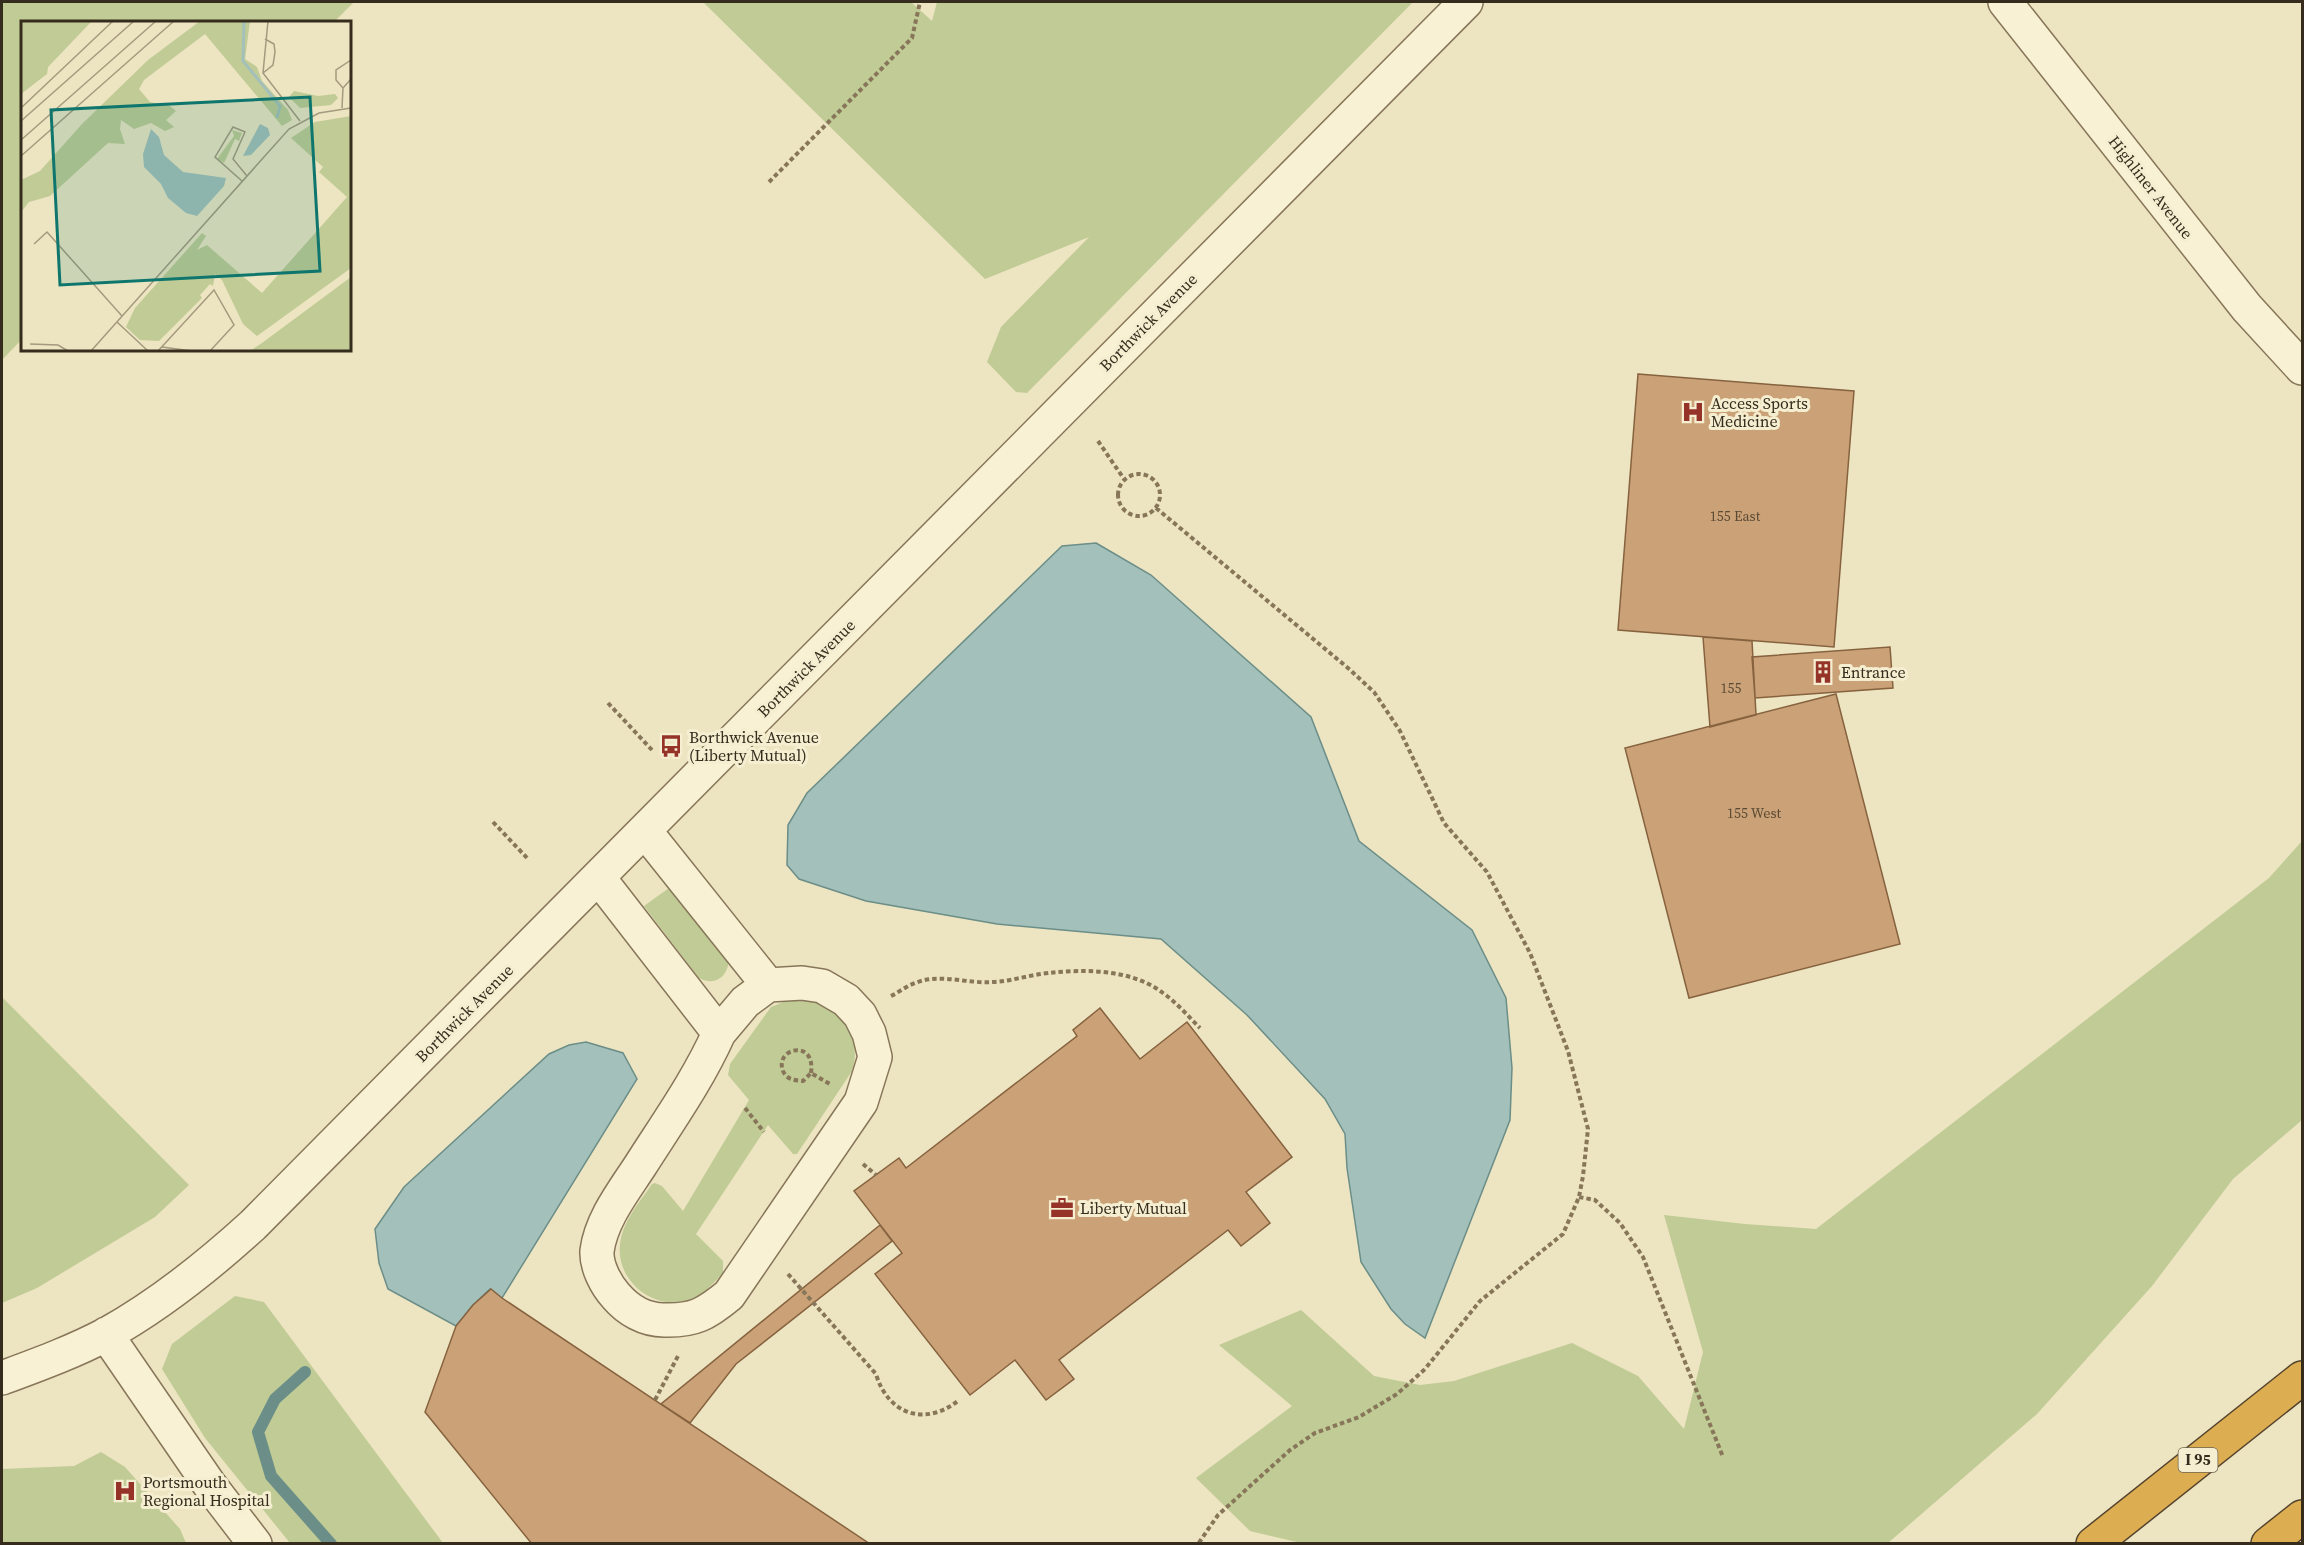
<svg xmlns="http://www.w3.org/2000/svg" width="2304" height="1545" font-family="'Source Serif 4',serif">
<style>
.green{fill:#c0cb95}
.water{fill:#a4c0ba;stroke:#6b8e88;stroke-width:1.5}
.lines{fill:none;stroke-linecap:round;stroke-linejoin:round}
.stream{stroke:#6b8e88;stroke-width:12}
.building{fill:#cba277;stroke:#86623f;stroke-width:1.5}
.minor-casing{stroke:#877659;stroke-width:36}
.highway-casing{stroke:#54432d;stroke-width:36}
.path{stroke:#877659;stroke-width:4;stroke-dasharray:4.5 3;stroke-linecap:butt}
.minor{stroke:#f8f1d4;stroke-width:33}
.highway{stroke:#ddad52;stroke-width:33}
.labels{text-anchor:middle;stroke-width:6;stroke-linejoin:round;paint-order:stroke}
.number-label{font-size:14px;fill:#5b4a34}
.shield{fill:#f5eed1;stroke:#6f6653;stroke-width:1.5}
.shield-label{font-size:15px;font-weight:bold;fill:#362c1d}
.street-label{font-size:16px;fill:#362c1d;stroke:#f5eed1}
.poi-label{font-size:16px;fill:#362c1d;stroke:#f5eed1;text-anchor:start}
.inset-river{fill:none;stroke:#a4c0ba;stroke-width:3}
.inset-road{fill:none;stroke:#a49a7f;stroke-width:1.5}
.view{fill:#0f766e;fill-opacity:0.15;stroke:#0f766e;stroke-width:3}
.inset-edge{fill:none;stroke:#362c1d;stroke-width:3}
</style>
<rect width="100%" height="100%" fill="#ede4c1"/>
<path class="green" d="M2,2H354L334,22H22V339L2,360Z
M703,2H911L932,21L937,2H1413L1027,393L1016,392L987,362L1001,327L1089,237L985,279Z
M2302,841V1120L2233,1179L2152,1286L2037,1414L1888,1543H1301L1250,1531L1196,1478L1292,1406L1219,1345L1301,1310L1374,1376L1420,1385L1454,1381L1572,1343L1638,1376L1684,1429L1703,1352L1664,1215L1745,1224L1816,1229L2269,878Z
M669,888L729,959C728,976 716,987 699,978L644,906Z
M2,997L189,1185L155,1217L37,1288L2,1303Z
M791,999C799,999 808,998 815,1000C845,1009 862,1042 852,1071L797,1154H793L768,1125L696,1234L723,1261V1273C712,1285 702,1296 687,1301C652,1310 616,1280 620,1245C622,1222 639,1203 652,1184L655,1183L662,1186L683,1211L749,1100L728,1075L730,1064L771,1007Z
M235,1296L264,1302L443,1543H290L205,1438L162,1369L172,1344Z
M101,1452L125,1467L180,1529L186,1543H2V1469L74,1466Z"/>
<path class="water" d="M1096,543L1151,575L1311,717L1359,841L1472,930L1506,998L1512,1068L1510,1120L1425,1338L1405,1324L1391,1309L1361,1262L1347,1168L1345,1134L1325,1099L1247,1015L1161,939L997,924L866,901L799,879L787,865L788,825L807,793L1062,546Z
M586,1042L623,1053L637,1079L502,1298L490,1289L473,1305L456,1326L388,1289L379,1263L375,1229L404,1187L549,1054L569,1045Z"/>
<g class="lines">
<path class="stream" d="M305,1372L275,1399L258,1432L271,1476L331,1544"/>
</g>
<path class="building" d="M1638,374L1854,391L1834,647L1618,630Z
M1703,637L1752,641L1756,715L1710,727Z
M1890,647L1893,688L1755,698L1752,657Z
M1836,694L1900,944L1689,998L1625,748Z
M1100,1008L1140,1059L1187,1022L1292,1157L1246,1192L1270,1223L1241,1246L1228,1230L1059,1360L1074,1379L1046,1400L1015,1360L970,1395L875,1274L902,1253L854,1191L899,1158L906,1168L1077,1036L1073,1030Z
M880,1225L892,1241L736,1364L690,1423L661,1404Z
M491,1289L502,1298L870,1544H532L425,1412L456,1326L473,1305Z"/>
<g class="lines">
<g class="minor-casing">
<path id="minor" d="M2005,2L2247,308L2302,368
M598,877L719,1033C698,1080 668,1122 640,1166C623,1192 601,1220 597,1251C596,1266 606,1285 616,1296C628,1310 645,1320 664,1320C694,1321 706,1314 729,1295L861,1102L875,1057L869,1033L860,1015L846,1000L822,986L802,983L768,985L645,831
M719,1033L745,1002L768,985
M106,1334L209,1484L255,1544
M2,1378C37,1365 73,1352 107,1334C161,1304 208,1266 253,1225L1466,2"/>
</g>
<g class="highway-casing">
<path id="highway" d="M2093,1544L2302,1378
M2268,1544L2302,1517"/>
</g>
<path class="path" d="M769,182L912,38L920,2
M1098,441L1124,479
M1118 495a21 21 0 1 1 42 0a21 21 0 1 1-42 0Z
M1156,508L1348,668L1374,692L1400,731L1444,823L1487,872L1530,953L1568,1051L1588,1129L1583,1176L1579,1197L1563,1234L1480,1301L1425,1369L1397,1394L1359,1417L1315,1433L1290,1450L1218,1515L1198,1544
M608,703L652,750
M493,822L528,859
M891,996C899,992 907,986 915,983C939,973 968,984 993,982C1012,981 1029,975 1048,973C1085,969 1132,969 1163,993C1177,1003 1188,1016 1200,1028
M811,1073C816,1038 774,1048 783,1071C787,1080 794,1080 803,1081L811,1073L830,1084
M745,1108L764,1132
M863,1164L876,1175
M1579,1197L1595,1200L1620,1223L1643,1257L1723,1457
M788,1274L876,1374C888,1415 926,1427 959,1400
M655,1400L678,1356"/>
<use href="#minor" class="minor"/>
<use href="#highway" class="highway"/>
</g>
<defs>
<g id="hospital-bare" transform="scale(1.8)"><path d="M-5-5h3v3.5h4V-5h3V5h-3V1.5h-4V5h-3Z" fill="#953329" stroke="#f5eed1" stroke-width="2.5" paint-order="stroke"/></g>
<g id="building-bare" transform="scale(1.8)"><path d="M-4-6H4V6H1V3H-1V6H-4ZM-2.5-4.3h1.7v1.8h-1.7ZM.8-4.3h1.7v1.8H.8ZM-2.5-1h1.7V.8h-1.7ZM.8-1h1.7V.8H.8Z" fill="#953329" stroke="#f5eed1" stroke-width="2.5" paint-order="stroke"/></g>
<g id="bus-bare" transform="scale(1.8)"><path d="M-5-6H5V4H4V6H2V4H-2V6H-4V4H-5ZM-3.5-4V0h7V-4ZM-3.5 1.2v1.5H-2V1.2ZM2 1.2v1.5H3.5V1.2Z" fill="#953329" stroke="#f5eed1" stroke-width="2.5" paint-order="stroke"/></g>
<g id="office-bare" transform="scale(1.8)"><path d="M-6-3h4V-5.5h4V-3h4V5H-6ZM-1-4.5V-3h2v-1.5ZM-6 0V1H6V0Z" fill="#953329" stroke="#f5eed1" stroke-width="2.5" paint-order="stroke"/></g>
</defs>
<g fill-rule="evenodd">
<use href="#hospital-bare" x="1693" y="412"/>
<use href="#building-bare" x="1823" y="672"/>
<use href="#bus-bare" x="671" y="746"/>
<use href="#office-bare" x="1062" y="1208"/>
<use href="#hospital-bare" x="125" y="1491"/>
</g>
<g class="labels">
<g class="number-label">
<text x="1735" y="521">155 East</text>
<text x="1731" y="693">155</text>
<text x="1754" y="818">155 West</text>
</g>
<rect class="shield" x="2178.5" y="1448" width="39" height="24" rx="4.5"/>
<g class="shield-label">
<text x="2198" y="1465">I 95</text>
</g>
<g class="street-label">
<text transform="translate(2151 187) rotate(52)" y="6">Highliner Avenue</text>
<text transform="translate(1148 322) rotate(-45)" y="6">Borthwick Avenue</text>
<text transform="translate(806 668) rotate(-45)" y="6">Borthwick Avenue</text>
<text transform="translate(464 1013) rotate(-45)" y="6">Borthwick Avenue</text>
</g>
<g class="poi-label">
<text x="1711" y="409">Access Sports<tspan x="1711" dy="18">Medicine</tspan></text>
<text x="1841" y="678">Entrance</text>
<text x="689" y="743">Borthwick Avenue<tspan x="689" dy="18">(Liberty Mutual)</tspan></text>
<text x="1080" y="1214">Liberty Mutual</text>
<text x="143" y="1488">Portsmouth<tspan x="143" dy="18">Regional Hospital</tspan></text>
</g>
</g>
<g transform="translate(21 21)">
<rect width="330" height="330" fill="#ede4c1"/>
<path d="M0,0H71L27,46L26,53L0,73ZM179,0H229L224,38L236,46L241,60L267,89L271,99L261,105L184,13L123,59L118,68L129,81L149,85L155,90L145,99L153,106L144,110L130,102L113,108L100,99L99,108L104,123L87,122L29,175L8,181L0,191V159L19,150L61,103L127,39ZM273,70L297,75L314,73L317,77L310,84L279,87L268,76ZM330,95V247L236,315L222,303L201,259L194,253L192,265L189,263L179,274L181,277L138,320L119,319L105,306L114,287L181,212L185,215L176,229L186,224L241,272L326,176L298,151L302,146L270,117L294,101ZM211,109L221,112L218,120L214,118L203,142L196,138L213,115ZM330,256V330H229L241,322Z" fill="#c0cb95"/>
<path d="M239,103L247,107L249,114L230,134L222,135ZM130,108L138,116L143,134L162,151L205,157L203,165L176,195L165,192L147,177L140,163L123,146L122,133Z" fill="#a4c0ba"/>
<path class="inset-river" d="M223,0L222,40L259,85L256,97"/>
<path class="inset-road" d="M247,0L242,52L279,100M242,52L252,44L254,31L253,23L244,18M322,67L315,59V49L330,39M0,87L92,0M321,87L322,67L330,58M0,100L113,0M0,119L135,0M0,135L153,0M221,160L194,136L212,106L224,111L212,138L226,155M13,223L26,211L101,295M96,301L127,330M9,323L37,324L47,330M141,326L171,330M70,330L268,108L298,92L330,87M137,330L193,269L213,304L189,330"/>
<path class="view" d="M289,76L299,250L39,264L30,89Z"/>
<rect width="330" height="330" class="inset-edge"/>
</g>
<rect width="2304" height="1545" fill="none" stroke="#362c1d" stroke-width="6"/>
</svg>
